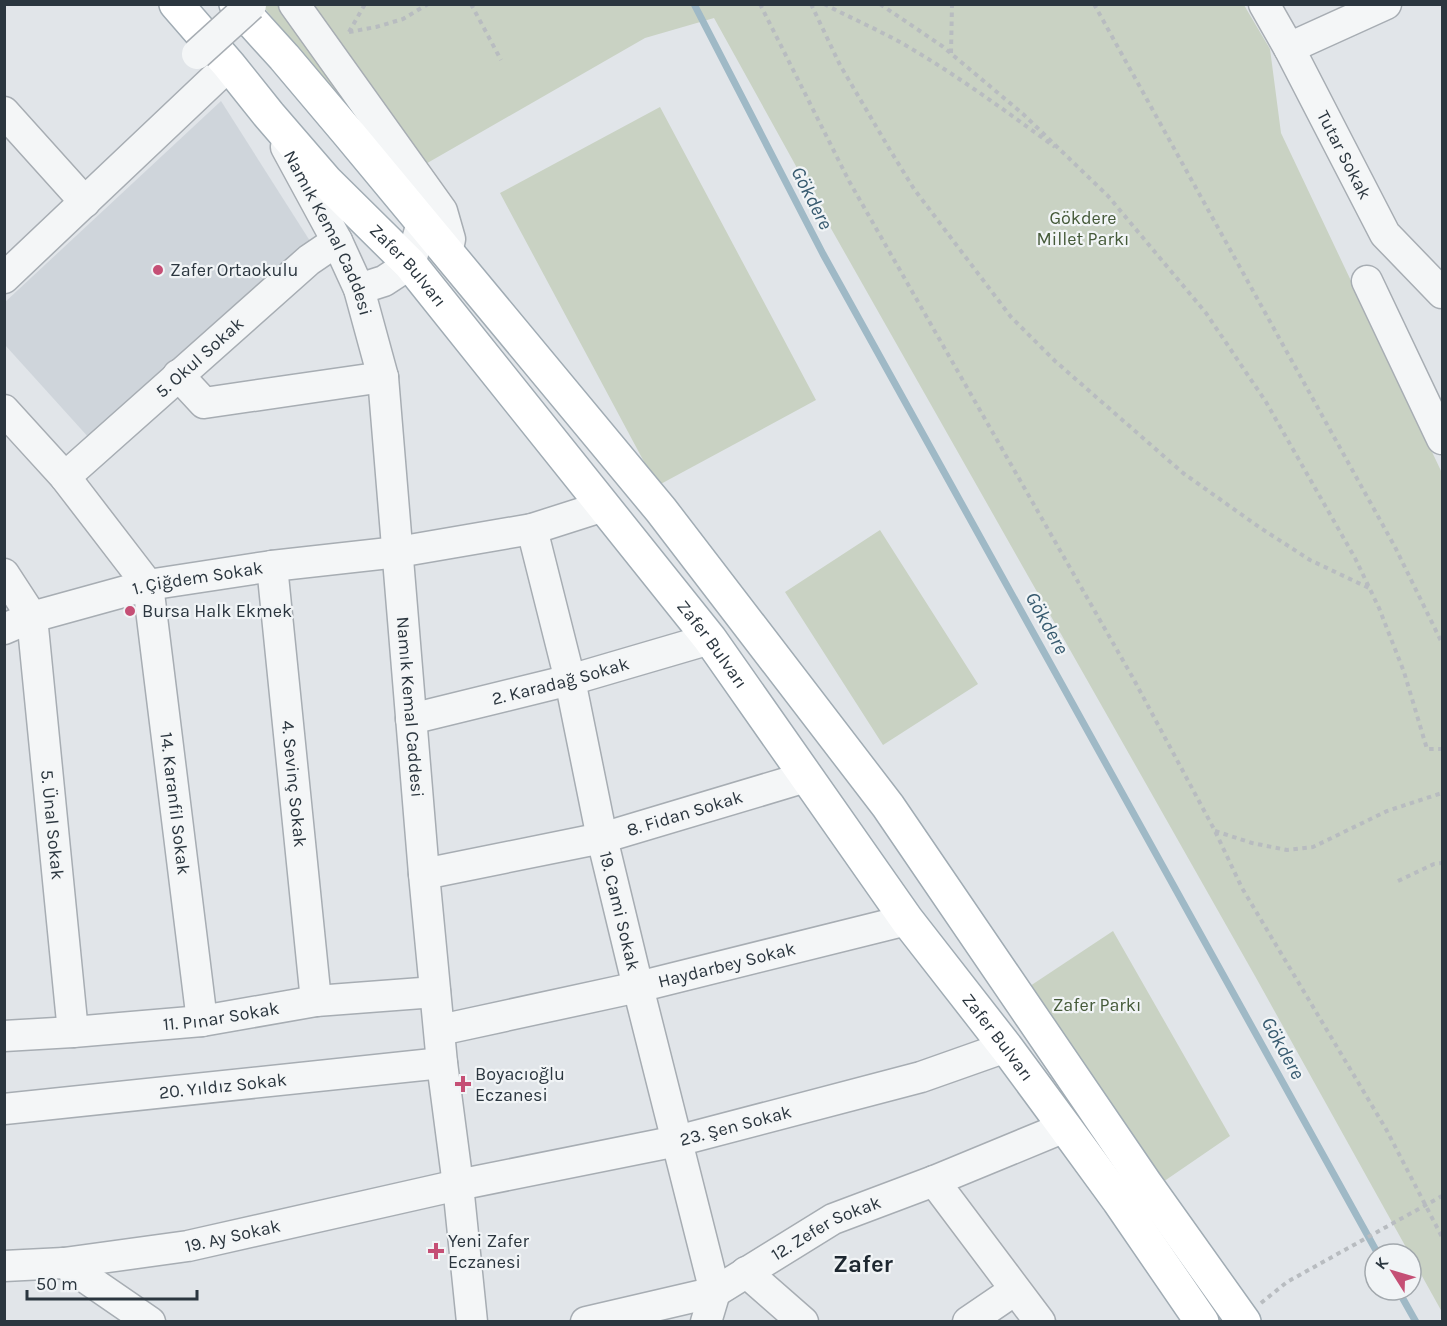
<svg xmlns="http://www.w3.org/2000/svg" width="1447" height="1326" font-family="Karla,sans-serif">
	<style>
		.built { fill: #cfd5db }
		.green { fill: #c9d2c3 }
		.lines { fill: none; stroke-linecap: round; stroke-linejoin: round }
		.stream { stroke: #9fb9c6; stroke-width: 7 }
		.minor-casing { stroke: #a7adb3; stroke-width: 33 }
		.major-casing { stroke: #a1acb4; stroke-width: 36 }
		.path { stroke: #b8bcc0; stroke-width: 4; stroke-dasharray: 4.5 4.5; stroke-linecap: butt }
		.minor { stroke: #f4f6f7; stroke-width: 30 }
		.major { stroke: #fff; stroke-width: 33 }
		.minor-bridge-casing { stroke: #a7adb3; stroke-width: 33; stroke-linecap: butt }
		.minor-bridge { stroke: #f4f6f7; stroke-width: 30 }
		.poi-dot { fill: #c54f75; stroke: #f1f4f6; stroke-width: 2 }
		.labels { text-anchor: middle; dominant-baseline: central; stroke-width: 4.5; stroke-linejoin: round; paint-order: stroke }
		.street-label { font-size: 18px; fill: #2b363f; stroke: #f1f4f6 }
		.park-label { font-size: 18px; fill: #455a39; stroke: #f1f4f6 }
		.poi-label { font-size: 18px; fill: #2b363f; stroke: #f1f4f6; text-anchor: start }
		.water-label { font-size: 20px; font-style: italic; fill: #385b70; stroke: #f1f4f6 }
		.district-label { font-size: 24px; font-weight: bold; fill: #1d2730; stroke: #f1f4f6 }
	</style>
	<rect width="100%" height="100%" fill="#e1e5e9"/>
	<!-- built -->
	<path class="built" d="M221,101L310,241L90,439L5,345L4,303Z"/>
	<!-- green -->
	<path class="green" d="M262,5H1244L1270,49L1281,133L1442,473V1312L1255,976L812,195L714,18L645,38L403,177Z
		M660,107L816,400L657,486L500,193Z
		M880,530L978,684L883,745L785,592Z
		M1113,931L1230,1136L1160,1184L1024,990Z"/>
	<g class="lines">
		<!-- stream -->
		<path class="stream" d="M694,4L823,254L1378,1254
			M1398,1290L1416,1322"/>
		<!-- minor casing -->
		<g class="minor-casing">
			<g id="minor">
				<path d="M294,4L442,211L450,239L447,253"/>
				<path id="s1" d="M1264,4L1289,48L1385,234L1442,293"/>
				<path d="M1289,48L1386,4"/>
				<path d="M4,112L85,202"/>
				<path id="s2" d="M286,147L337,241L359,289L383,377L424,874L442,1063L458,1185L472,1322"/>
				<path d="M4,278L229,65"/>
				<path d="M1367,281L1442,439"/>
				<path d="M359,289L384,281L410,264L422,223"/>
				<path d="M178,375L204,403L383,377"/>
				<path id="s3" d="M4,410L65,477L148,585L202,1021"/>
				<path id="s4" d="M65,477L309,260L337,241"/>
				<path id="s5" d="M532,529L570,680L602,838L638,987L715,1292L706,1322"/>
				<path id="s6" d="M272,566L316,1001"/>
				<path id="s7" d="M4,574L32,617L73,1032"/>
				<path id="s8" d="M4,629L32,617L148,585L272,566L398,552L532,529L604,506"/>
				<path id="s9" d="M411,719L570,680L710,639"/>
				<path id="s10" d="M424,874L602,838L806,777"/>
				<path id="s11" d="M440,1030L638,987L907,920"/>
				<path id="s12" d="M4,1036L73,1032L202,1021L316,1001L435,992"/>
				<path id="s13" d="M4,1109L442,1063"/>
				<path d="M934,1181L1040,1322"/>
				<path d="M64,1263L150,1322"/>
				<path id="s14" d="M4,1266L64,1263L188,1246L458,1185L677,1141L921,1077L1006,1047"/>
				<path d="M746,1272L803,1322"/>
				<path id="s15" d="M586,1322L715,1292L833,1219L934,1181L1065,1127"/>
				<path d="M968,1322L1015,1290"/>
			</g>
		</g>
		<!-- major casing -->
		<g class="major-casing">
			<g id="major">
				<path id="s16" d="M176,4L229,65L269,115L326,181L410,264L710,639L907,920L1006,1047L1065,1127L1119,1201L1202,1322"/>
				<path d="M236,4L284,57L349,134L661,510L888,806L1145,1183L1244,1322"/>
			</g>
		</g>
		<!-- path -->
		<path class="path" d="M471,4L501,60
			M760,4L849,181L1133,678L1215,831L1242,888L1386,1129L1442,1237
			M811,4L840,65L890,150L914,189L1011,317L1055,361L1183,473L1259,527L1310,560L1369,588
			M824,4C849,17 874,28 898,41C953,72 1004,110 1055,147
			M880,4L942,46L1023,114L1108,196L1206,313L1266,402L1355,558L1379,608L1404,672L1427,749H1442
			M1094,4L1395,547L1442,643
			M349,32L376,27L403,19L428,4
			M349,32L365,4
			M951,53L952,4
			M1215,831L1252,843L1287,850L1313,847L1387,811L1442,793
			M1398,881L1434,864L1442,863
			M1261,1303L1287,1282L1442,1196"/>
		<!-- minor -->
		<use href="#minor" class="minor"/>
		<!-- major -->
		<use href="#major" class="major"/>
		<!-- minor-bridge casing -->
		<g class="minor-bridge-casing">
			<path id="minor-bridge" d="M197,54L251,5"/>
		</g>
		<!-- minor-bridge -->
		<use href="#minor-bridge" class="minor-bridge"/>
	</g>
	<!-- markers -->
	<g class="poi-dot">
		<circle cx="158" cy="270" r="6"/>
		<circle cx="130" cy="611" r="6"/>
		<path d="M460 1075h6v6h6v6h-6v6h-6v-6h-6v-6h6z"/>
		<path d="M433 1242h6v6h6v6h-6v6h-6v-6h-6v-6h6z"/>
	</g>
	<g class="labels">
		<!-- street labels -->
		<g class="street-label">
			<text stroke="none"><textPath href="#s1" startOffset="171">Tutar Sokak</textPath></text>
			<text stroke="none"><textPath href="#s2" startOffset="96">Namık Kemal Caddesi</textPath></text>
			<text stroke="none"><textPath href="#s16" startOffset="350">Zafer Bulvarı</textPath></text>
			<text stroke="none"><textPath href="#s4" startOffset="180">5. Okul Sokak</textPath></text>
			<text stroke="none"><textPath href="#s8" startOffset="201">1. Çiğdem Sokak</textPath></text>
			<text stroke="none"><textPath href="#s16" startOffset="836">Zafer Bulvarı</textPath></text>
			<text stroke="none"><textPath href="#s9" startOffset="154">2. Karadağ Sokak</textPath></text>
			<text stroke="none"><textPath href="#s2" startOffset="582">Namık Kemal Caddesi</textPath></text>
			<text stroke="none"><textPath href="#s6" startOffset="219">4. Sevinç Sokak</textPath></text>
			<text stroke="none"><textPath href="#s3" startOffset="447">14. Karanfil Sokak</textPath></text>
			<text stroke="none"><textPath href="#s10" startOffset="268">8. Fidan Sokak</textPath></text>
			<text stroke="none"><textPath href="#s7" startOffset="260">5. Ünal Sokak</textPath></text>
			<text stroke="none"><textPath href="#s5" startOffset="392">19. Cami Sokak</textPath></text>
			<text stroke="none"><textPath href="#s11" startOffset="294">Haydarbey Sokak</textPath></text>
			<text stroke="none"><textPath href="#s12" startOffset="218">11. Pınar Sokak</textPath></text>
			<text stroke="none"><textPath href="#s16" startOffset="1322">Zafer Bulvarı</textPath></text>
			<text stroke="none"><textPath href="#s13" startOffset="220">20. Yıldız Sokak</textPath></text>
			<text stroke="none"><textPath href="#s14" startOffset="746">23. Şen Sokak</textPath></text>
			<text stroke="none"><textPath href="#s15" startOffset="261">12. Zefer Sokak</textPath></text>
			<text stroke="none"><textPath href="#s14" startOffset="231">19. Ay Sokak</textPath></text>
		</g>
		<!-- park labels -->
		<g class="park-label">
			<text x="1083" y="218">Gökdere<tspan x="1083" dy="21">Millet Parkı</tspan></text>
			<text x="1097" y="1005">Zafer Parkı</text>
		</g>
		<!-- poi labels -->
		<g class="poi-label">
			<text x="170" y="270">Zafer Ortaokulu</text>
			<text x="142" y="611">Bursa Halk Ekmek</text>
			<text x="475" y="1074">Boyacıoğlu<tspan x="475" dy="21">Eczanesi</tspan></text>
			<text x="448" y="1241">Yeni Zafer<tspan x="448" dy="21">Eczanesi</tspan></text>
		</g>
		<!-- water labels -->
		<g class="water-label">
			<text transform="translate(812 198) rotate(63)">Gökdere</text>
			<text transform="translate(1047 623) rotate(61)">Gökdere</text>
			<text transform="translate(1283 1048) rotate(61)">Gökdere</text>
		</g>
		<!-- district labels -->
		<g class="district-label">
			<text x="863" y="1264">Zafer</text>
		</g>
	</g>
	<!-- border -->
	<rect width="1447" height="1326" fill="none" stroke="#2b363f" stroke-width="12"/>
	<!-- north arrow -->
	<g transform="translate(1393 1272) rotate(307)"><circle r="28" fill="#f1f4f6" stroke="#a2a8ad" stroke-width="1.5"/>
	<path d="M0-4.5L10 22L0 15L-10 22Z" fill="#c54f75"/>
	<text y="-9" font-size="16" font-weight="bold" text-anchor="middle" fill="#2b363f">K</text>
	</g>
	<!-- scale -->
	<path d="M27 1290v9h170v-9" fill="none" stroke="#2b363f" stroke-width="3"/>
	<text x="36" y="1290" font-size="18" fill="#2b363f" stroke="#f1f4f6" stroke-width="4.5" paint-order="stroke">50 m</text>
</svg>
